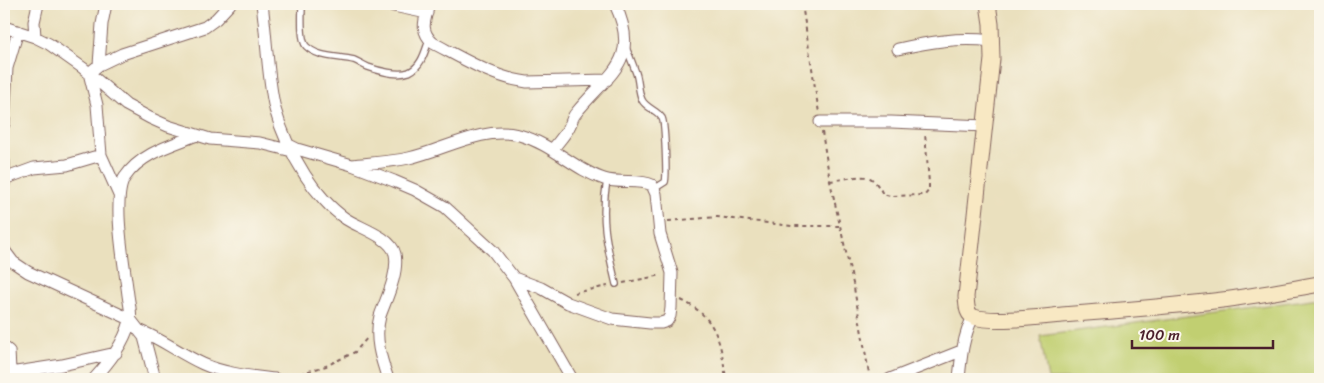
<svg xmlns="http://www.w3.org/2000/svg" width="1324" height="383" font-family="Sriracha,sans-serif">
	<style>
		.green { fill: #c1cf71; stroke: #86774e }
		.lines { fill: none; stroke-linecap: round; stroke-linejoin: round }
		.lane-casing { stroke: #82635e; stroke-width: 8 }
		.street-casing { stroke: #82635e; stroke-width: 13 }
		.secondary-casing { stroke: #82635e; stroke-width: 17 }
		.path { stroke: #82635e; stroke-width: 2; stroke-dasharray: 4 4; stroke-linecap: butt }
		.lane { stroke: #fff; stroke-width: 5.5 }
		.street { stroke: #fff; stroke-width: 11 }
		.secondary { stroke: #f8e8c3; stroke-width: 15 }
	</style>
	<rect width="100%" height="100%" fill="#fbf7ec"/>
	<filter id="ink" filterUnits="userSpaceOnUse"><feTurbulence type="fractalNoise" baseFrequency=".02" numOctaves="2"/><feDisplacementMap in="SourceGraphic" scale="10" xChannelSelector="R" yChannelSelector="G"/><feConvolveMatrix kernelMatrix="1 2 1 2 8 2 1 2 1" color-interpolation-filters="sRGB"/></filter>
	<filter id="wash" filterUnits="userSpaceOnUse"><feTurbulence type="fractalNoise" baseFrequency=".0096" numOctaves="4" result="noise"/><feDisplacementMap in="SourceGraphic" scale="20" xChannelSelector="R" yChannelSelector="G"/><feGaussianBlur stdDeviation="1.12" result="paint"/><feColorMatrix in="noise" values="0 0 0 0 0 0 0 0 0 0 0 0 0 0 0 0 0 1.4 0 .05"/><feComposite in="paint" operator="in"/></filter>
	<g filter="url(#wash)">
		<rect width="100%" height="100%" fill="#eae0be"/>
		<!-- green -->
		<path class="green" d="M1320,298V379H1048L1040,336Z"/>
	</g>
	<g filter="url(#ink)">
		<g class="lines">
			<!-- lane casing -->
			<g class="lane-casing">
				<path id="lane" d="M302,4C302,13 300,39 306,46C318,58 338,56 354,60C359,62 363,65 368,67C379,71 398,76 409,72C422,66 425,51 429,40
					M626,48C630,56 633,65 636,73C639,82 638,91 642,100C646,108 657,110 662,118C665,122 667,178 665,182L654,189
					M607,180C600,219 607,246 616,284"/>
			</g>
			<!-- street casing -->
			<g class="street-casing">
				<path id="street" d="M262,4C267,39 267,75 275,109C281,131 293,156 305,175C315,191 331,209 346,219C360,228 391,237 395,254C399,273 386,299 380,316C374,338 381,359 388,379
					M384,4L427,13
					M429,4C425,20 419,30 433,43C462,58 494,78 527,82L607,80
					M4,27L35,37L49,44L83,68L126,105L150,118L168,126L210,139L260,143L292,151
					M35,37L34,22L38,4
					M898,49C929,42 959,37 991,41
					M99,65L102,24L106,4
					M820,122H891L985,126
					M4,124L7,68L18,31
					M289,145L297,149L352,165L394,181L415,190L445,207L493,251L514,278L572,379
					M553,149C558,142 565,135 569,127C572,122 572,117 576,113C608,73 642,62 615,4
					M4,162V184
					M352,165C370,163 390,162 409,158C445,150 481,126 519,135C553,144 573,169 604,179C619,184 640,179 652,185L656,194L660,234L672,273L671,308L670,316L667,321L661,323H650L612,319L568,303L541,288L514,278
					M4,179L34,168L67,165L101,155
					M119,195L101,155L97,105L89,73L99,65L122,54L205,27L216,19L230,4
					M4,250L13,262L28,272L130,319L144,337L155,379
					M141,331C163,340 181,354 203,364C225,374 251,376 275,379
					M4,347L9,351L10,370L9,379
					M10,373L62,365L116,353
					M94,379C109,362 124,344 130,321C132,314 129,303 128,295C125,269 111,197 125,177C141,153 172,145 197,135
					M890,379L961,351
					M959,379C961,357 963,337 973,317"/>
			</g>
			<!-- secondary casing -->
			<g class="secondary-casing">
				<path id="secondary" d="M988,4L991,24L992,59L966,297C967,305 966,314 974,317C993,323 1041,317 1062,315C1113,311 1164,307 1214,301C1250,297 1285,290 1320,284"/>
			</g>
			<!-- path -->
			<path class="path" d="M802,4L819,113
				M822,132L830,181L854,288L870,379
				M830,181C841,180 861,174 870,178C876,181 880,189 883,194L890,196L925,195L929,190V183L925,133
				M668,221L717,217L792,226H839
				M623,283L662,275
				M574,293L608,286
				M681,300C717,317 721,343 726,379
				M285,378L326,366L355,352L368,337"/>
			<!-- lane -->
			<use href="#lane" class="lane"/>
			<!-- street -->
			<use href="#street" class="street"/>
			<!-- secondary -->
			<use href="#secondary" class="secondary"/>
		</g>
	</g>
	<!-- margin -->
	<rect width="1324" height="383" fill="none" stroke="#fbf7ec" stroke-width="20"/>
	<!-- scale -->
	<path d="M1132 340v8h141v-8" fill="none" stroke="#4a1f2b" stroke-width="2.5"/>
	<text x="1139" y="340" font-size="15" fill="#4a1f2b" stroke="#fbf7ec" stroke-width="4" paint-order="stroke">100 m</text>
</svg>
